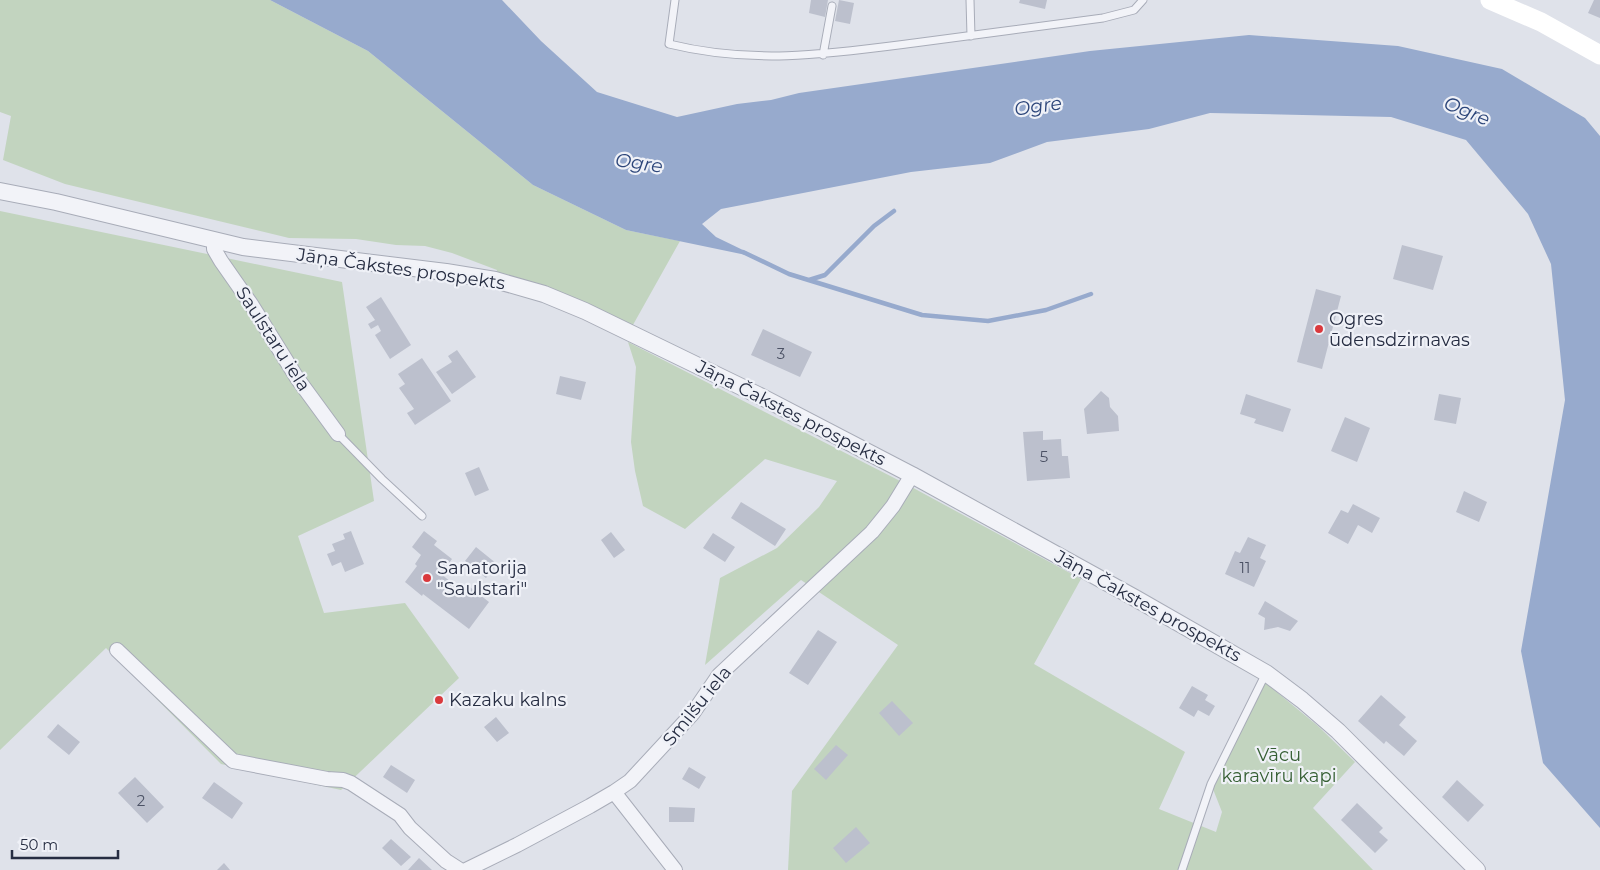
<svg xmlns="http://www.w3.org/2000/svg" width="1600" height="870" font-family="Montserrat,sans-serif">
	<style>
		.green { fill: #c2d4bf }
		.water { fill: #97aacd }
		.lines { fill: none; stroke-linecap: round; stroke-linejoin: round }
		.stream { stroke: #97aacd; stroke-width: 4.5 }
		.building { fill: #bcc0cd }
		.service-casing { stroke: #a8acb8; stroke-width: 9 }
		.minor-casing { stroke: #a8acb8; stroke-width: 16 }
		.tertiary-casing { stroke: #a8acb8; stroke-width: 18 }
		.service { stroke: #f2f3f8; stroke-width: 7 }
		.minor { stroke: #f2f3f8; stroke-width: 14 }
		.tertiary { stroke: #f2f3f8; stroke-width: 16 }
		.secondary { stroke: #fff; stroke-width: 19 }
		.poi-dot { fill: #da393d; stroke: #eff1f7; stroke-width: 2 }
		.labels { text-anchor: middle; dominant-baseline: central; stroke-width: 4.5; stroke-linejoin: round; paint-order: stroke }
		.number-label { font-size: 15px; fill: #4c5265 }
		.street-label { font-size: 18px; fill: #262d42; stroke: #eff1f7 }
		.poi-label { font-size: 18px; fill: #262d42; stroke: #eff1f7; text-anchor: start }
		.park-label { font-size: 18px; fill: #355f33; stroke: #eff1f7 }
		.water-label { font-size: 19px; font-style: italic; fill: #2d467a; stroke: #eff1f7 }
	</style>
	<rect width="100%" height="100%" fill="#dfe2ea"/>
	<!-- green -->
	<path class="green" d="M0,0H270L368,51L533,185L626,230L680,241L629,332L495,280L497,270L452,253L425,246L396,245L356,239L289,238L65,184L3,160L11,116L0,112Z
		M0,211L342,282L374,501L298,536L324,613L405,603L459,678L341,790L221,764L106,648L0,750Z
		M628,342L906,484L1081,579L1034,664L1185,752L1159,809L1216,832L1222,812L1211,784L1262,680L1318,726L1355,762L1313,808L1373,870H788L792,791L898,645L801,580L705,665L720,578L777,548L819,507L837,481L765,459L685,529L643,506L635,471L631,442L636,367Z"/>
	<!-- water -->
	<path class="water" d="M270,0H502L541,41L597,92L677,117L737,104L771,100L799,93L1090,51L1249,35L1398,46L1502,69L1585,118L1600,136V828L1543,763L1521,651L1565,400L1551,264L1528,214L1466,140L1391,117L1210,113L1149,129L1047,142L990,163L911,172L721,209L702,224L716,237L747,252L746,255L626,230L533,185L368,51Z"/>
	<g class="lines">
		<!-- stream -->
		<path class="stream" d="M743,252L789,274L922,315L988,321L1046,310L1091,294
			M809,280L825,275L874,226L894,211"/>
	</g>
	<!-- building -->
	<path class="building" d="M811,0H828L825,17L809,13Z
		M839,0L854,3L850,24L835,21Z
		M1020,0H1047L1045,9L1019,3Z
		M1594,0H1600V18L1588,13Z
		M1402,245L1443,256L1433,290L1393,279Z
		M1316,289L1341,296L1322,369L1297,362Z
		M381,297L411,345L390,359L375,335L381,331L378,325L371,329L368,324L375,320L366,307Z
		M763,329L812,352L800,377L751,355Z
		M457,350L476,377L452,394L436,372L452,362L448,356Z
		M422,358L451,401L415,425L407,413L414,409L399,388L405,384L398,374Z
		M560,376L586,382L581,400L556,394Z
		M1101,391L1109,398L1110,407L1118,416L1119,431L1087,434L1084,409Z
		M1246,394L1291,409L1283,432L1254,423L1256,419L1240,414Z
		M1439,394L1461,398L1456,424L1434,420Z
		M1345,417L1370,428L1357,462L1331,451Z
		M1043,431V440L1061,439L1062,456H1068L1070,478L1027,481L1023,432Z
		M479,467L489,490L475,496L465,473Z
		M1464,491L1487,502L1479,522L1456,512Z
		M741,502L786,529L775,546L731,518Z
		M1353,504L1380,518L1372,533L1358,525L1348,544L1328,533L1341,510L1348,513Z
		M351,531L364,564L345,572L341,562L332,566L327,554L335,551L332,544L345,539L343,534Z
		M424,531L437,541L434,545L452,559L441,574L461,590L466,584L489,602L469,629L423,594L422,596L405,582L417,566L415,564L421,555L412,547Z
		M611,532L625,550L614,558L601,540Z
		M713,533L735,547L725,562L703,548Z
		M1248,537L1266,545L1260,558L1266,561L1254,587L1225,574L1235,551L1240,553Z
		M476,547L497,564L486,578L465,561Z
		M1265,601L1298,621L1290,631L1278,627L1264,630L1265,618L1258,614Z
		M818,630L837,642L808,685L789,673Z
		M1192,686L1208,695L1205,700L1215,706L1209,716L1198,710L1194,717L1179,708Z
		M1381,695L1406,717L1399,725L1417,741L1404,756L1386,741L1384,744L1358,721Z
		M892,701L913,723L899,736L879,713Z
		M496,717L509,733L497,742L484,727Z
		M58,724L80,742L69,755L47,737Z
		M836,745L848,755L826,780L814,769Z
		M391,765L415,780L407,793L383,777Z
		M689,767L706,777L699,789L682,779Z
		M135,777L164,807L147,823L118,793Z
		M1457,780L1484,805L1468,822L1442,797Z
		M214,782L243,803L232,819L202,798Z
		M1357,803L1383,828L1379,832L1388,840L1375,853L1341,820Z
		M669,807L695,808L694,822H669Z
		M856,827L870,843L846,863L833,848Z
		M391,839L411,857L401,866L382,848Z
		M419,858L432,870H408Z
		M224,863L230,870H217Z"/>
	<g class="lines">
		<!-- service casing -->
		<g class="service-casing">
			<path id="service" d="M675,0L669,44C754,65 829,54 914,43C977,35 1040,26 1103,18L1134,10L1143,0
				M970,0L971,36
				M823,55L832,6
				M338,434L382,479L422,516
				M1182,870L1211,784L1266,673"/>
		</g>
		<!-- minor casing -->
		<g class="minor-casing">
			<path id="minor" d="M214,241V249L221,261L251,304L297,378L338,434
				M117,650L233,761L327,779L343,780L351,783L400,815L410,828L446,861L460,870
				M614,792L675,870
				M466,870L517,845L590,806L614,792L630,781L693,713L719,675L872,532L893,506L912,475"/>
		</g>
		<!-- tertiary casing -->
		<g class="tertiary-casing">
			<path id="tertiary" d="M0,191L56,202L243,247L446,272L495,280L544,294L585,311L758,395L912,475L1135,598L1266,673L1302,700L1338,731L1477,870"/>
		</g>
		<!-- service -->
		<use href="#service" class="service"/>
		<!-- minor -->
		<use href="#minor" class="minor"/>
		<!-- tertiary -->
		<use href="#tertiary" class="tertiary"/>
		<!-- secondary -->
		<path class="secondary" d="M1490,0L1541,22L1600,55"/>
	</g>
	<!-- markers -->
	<g class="poi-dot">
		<circle cx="1319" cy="329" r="5"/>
		<circle cx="427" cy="578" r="5"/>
		<circle cx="439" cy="700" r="5"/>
	</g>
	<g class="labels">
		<!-- number labels -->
		<g class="number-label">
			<text x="781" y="353">3</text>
			<text x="1044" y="456">5</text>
			<text x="1245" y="567">11</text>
			<text x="141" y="800">2</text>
		</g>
		<!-- street labels -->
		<g class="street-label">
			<text transform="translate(401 269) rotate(8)">Jāņa Čakstes prospekts</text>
			<text transform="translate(273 339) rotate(57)">Saulstaru iela</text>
			<text transform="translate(791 413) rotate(27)">Jāņa Čakstes prospekts</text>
			<text transform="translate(1148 606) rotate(29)">Jāņa Čakstes prospekts</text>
			<text transform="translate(697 706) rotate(-51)">Smilšu iela</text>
		</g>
		<!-- poi labels -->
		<g class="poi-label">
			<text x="1329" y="319">Ogres<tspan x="1329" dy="21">ūdensdzirnavas</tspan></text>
			<text x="437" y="568">Sanatorija<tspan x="437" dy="21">"Saulstari"</tspan></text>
			<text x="449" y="700">Kazaku kalns</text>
		</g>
		<!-- park labels -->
		<g class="park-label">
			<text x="1279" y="755">Vācu<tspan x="1279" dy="21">karavīru kapi</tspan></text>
		</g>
		<!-- water labels -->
		<g class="water-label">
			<text transform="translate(1038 106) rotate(-8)">Ogre</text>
			<text transform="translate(1467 111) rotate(22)">Ogre</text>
			<text transform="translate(639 163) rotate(8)">Ogre</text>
		</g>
	</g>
	<!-- scale -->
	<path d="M12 850v8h106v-8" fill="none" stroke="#262d42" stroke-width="2.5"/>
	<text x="20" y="850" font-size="15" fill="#262d42" stroke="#eff1f7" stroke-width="4" paint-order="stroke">50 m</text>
</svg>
